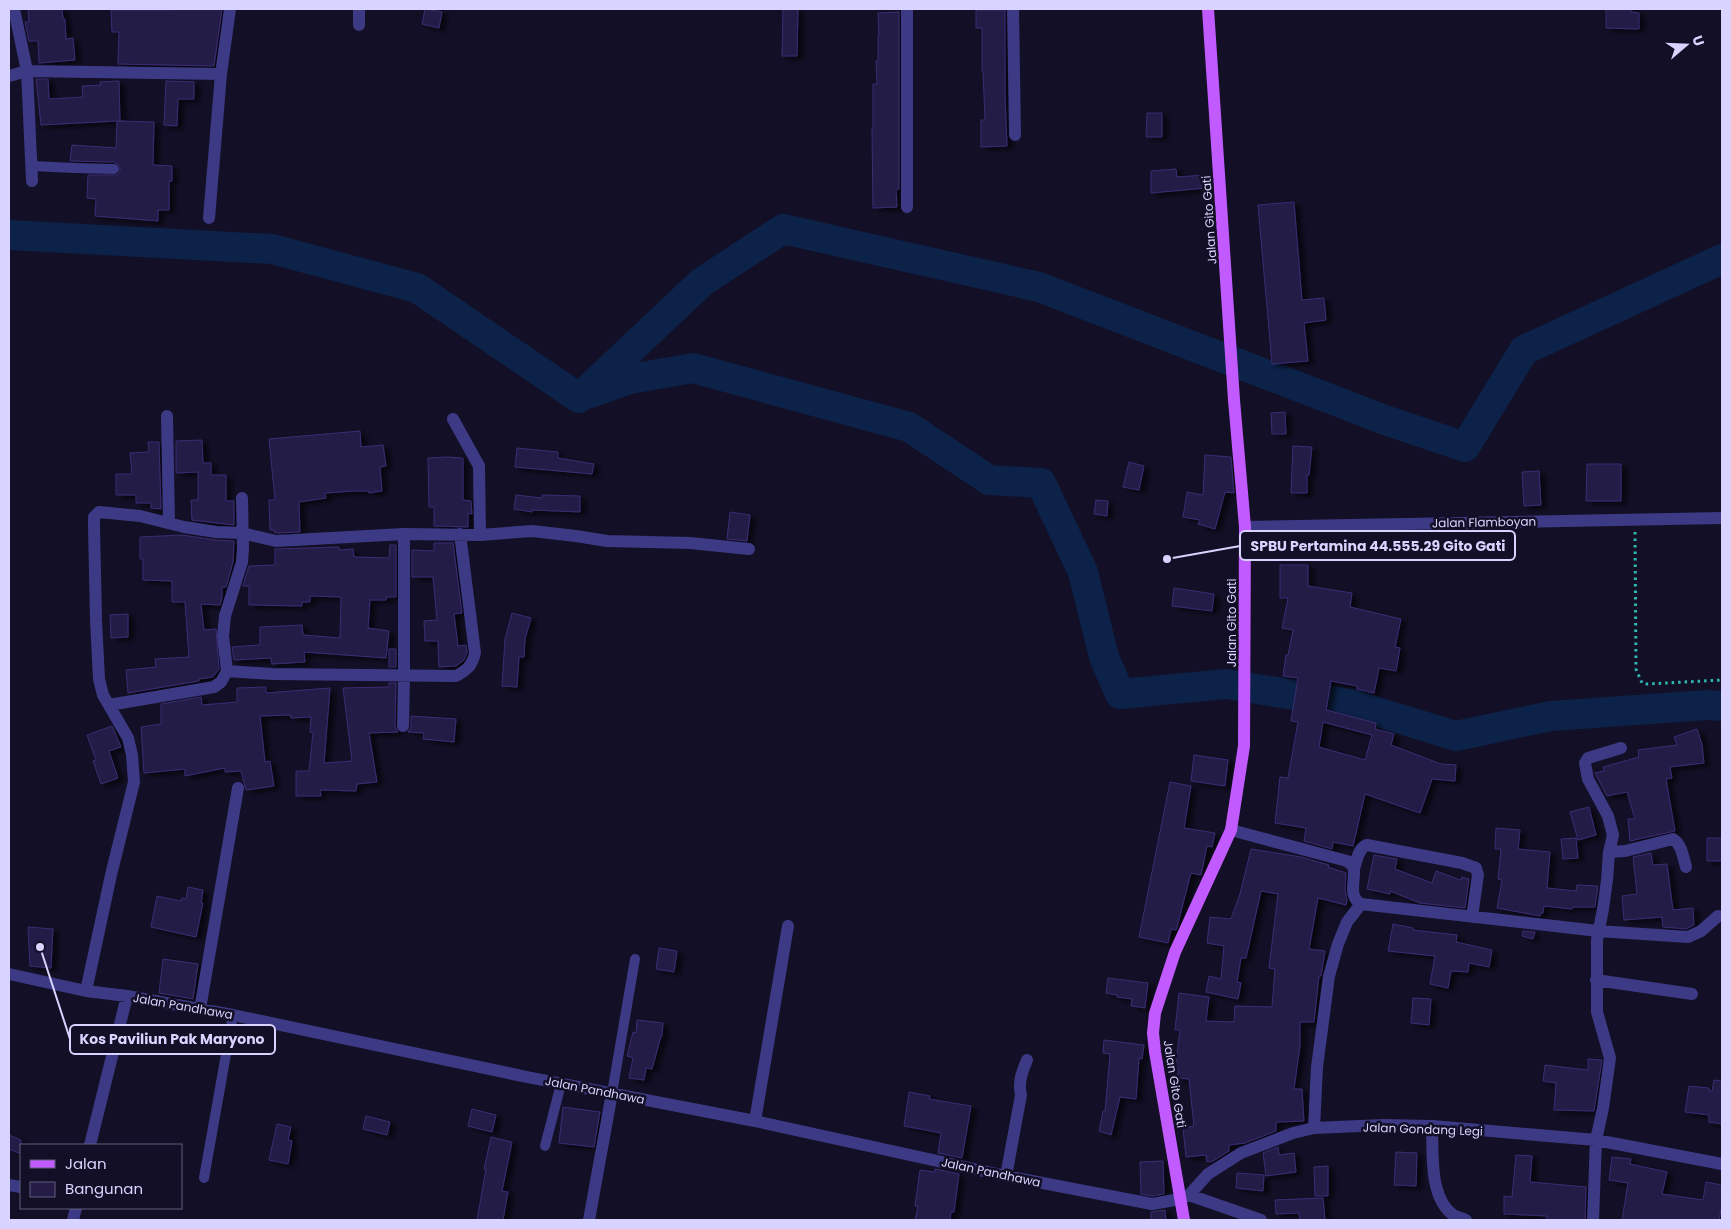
<svg xmlns="http://www.w3.org/2000/svg" width="1731" height="1229" font-family="Poppins,sans-serif">
	<style>
		.lines { fill: none; stroke-linecap: round; stroke-linejoin: round }
		.river { stroke: #0c2248; stroke-width: 30 }
		.building { fill: #241b47; stroke: #3b2d73; fill-rule: evenodd; filter: url(#shadow) }
		.path { stroke: #2fb8b0; stroke-width: 3; stroke-dasharray: 2.5 4; stroke-linecap: butt }
		.service { stroke: #3d3a85; stroke-width: 10 }
		.minor { stroke: #3d3a85; stroke-width: 12 }
		.primary { stroke: #c25bff; stroke-width: 12 }
		.labels { text-anchor: middle; dominant-baseline: central; stroke-width: 5; stroke-linejoin: round; paint-order: stroke }
		.street-label { font-size: 12px; fill: #d9d4ff; stroke: #130f26 }
		.leader { fill: none; stroke: #d9d4ff; stroke-width: 2 }
		.callout-dot { fill: #d9d4ff; stroke: #130f26; stroke-width: 2 }
		.callout { fill: #130f26; stroke: #d9d4ff; stroke-width: 2 }
		.callout-label { font-size: 14px; text-anchor: middle; font-weight: bold; fill: #d9d4ff }
	</style>
	<defs>
		<filter id="shadow"><feDropShadow dx="5.5" dy="3" stdDeviation="2.5" flood-color="#0009"/></filter>
	</defs>
	<rect width="100%" height="100%" fill="#130f26"/>
	<g class="lines">
		<!-- river -->
		<path class="river" d="M9,235L272,249L417,288L579,398L702,282L783,229L1039,287L1385,420L1465,447L1524,350L1722,259
			M591,393L630,379L693,368L909,427L989,480L1041,483L1083,572L1104,657L1120,694L1226,684L1351,704L1456,736L1551,716L1707,705L1722,706"/>
	</g>
	<!-- building -->
	<path class="building" d="M28,9H62L63,19H65L66,39L73,38L75,60L39,63L38,41H29L25,22H29Z
		M174,9H222L214,66L118,64L119,32H112L111,10H174Z
		M425,9L442,12L439,28L422,24Z
		M783,9H798L797,56H782Z
		M1606,9H1631V12L1639,13V29L1606,28Z
		M976,10H1005V95L1007,146L981,147V120H985L983,71H982V28H976Z
		M899,12V189L896,190L897,207L873,208L872,128H873V84H877L876,61H878V35H879L878,13Z
		M36,79H48L49,98L50,99L83,97L82,86L101,85L100,82L119,81L120,121H118L154,122L153,165L172,166V181H169V210H158V221L95,216L96,199L87,198L88,175H117L120,172V166L114,162L70,161L72,145L116,148L117,121L41,125Z
		M166,81L194,82V99H178L177,126L164,125Z
		M1147,113H1162V137H1146Z
		M1176,169L1177,177L1205,175L1206,188L1151,193V171Z
		M1294,202L1302,300L1324,298L1326,320L1304,323L1308,361L1272,364L1258,205Z
		M1285,412L1286,434H1272L1271,413Z
		M360,431L361,447L383,445L386,466L380,467L382,491L369,493V491H354L325,493L326,498L299,502L300,532L277,533L274,532V530H270L269,500H275L269,439Z
		M202,440L203,463H211V475H226V501H234V525L192,520L191,500H198V472L176,473V441Z
		M148,442H159L161,509L151,508V503H136V495H116V474H132L130,453L149,452Z
		M1293,446L1312,447L1309,475H1307V493H1291Z
		M517,448L558,452V458L594,464L592,474L515,467Z
		M1205,455L1231,457L1234,493L1225,492L1215,529L1198,524L1200,520L1183,517L1187,492L1203,495Z
		M447,457L463,458V500L471,501L472,514L468,513V527L434,526V507H429L428,458Z
		M1129,462L1144,466L1139,490L1123,487Z
		M1587,464H1621V501H1586Z
		M1539,471L1541,505L1524,506L1522,472Z
		M516,495L542,498V495L580,496V512L532,510V512L514,509Z
		M1096,500L1108,501L1107,516L1094,514Z
		M730,512L750,515L747,541L727,539Z
		M182,535L215,540L234,541L233,562L226,587H222V597L220,605L201,604L204,630L216,629L219,669L213,677L199,679V681L128,693L126,670L156,667L155,659L189,657L185,602H172V581L143,580V559H140V537Z
		M434,543H453L462,613L454,614L458,646L466,645L467,652L464,660L456,666L439,667L438,641H425L424,621L437,620L433,577H412V550L434,551Z
		M390,545H396V597H386V600H370L368,628L389,631L386,658L304,652L305,662L272,664L271,658L234,660L232,647L260,645V627L302,625L303,635L340,638L341,597L310,596V602H302V606L249,605V586H243L249,566L275,565V549L339,547V550L353,549L354,557L389,558Z
		M1280,565H1308V586L1352,593L1350,607L1401,619L1395,647L1400,648L1396,671L1379,668L1374,693L1357,689V686L1331,681L1326,710L1376,723L1375,729L1394,734L1391,745L1441,764L1456,765L1455,781L1432,779L1420,813L1365,794L1353,846L1333,842L1332,849L1304,841L1306,828L1275,823L1280,777L1288,778L1298,722L1291,721L1298,678L1283,676L1286,655H1288L1293,630L1282,628L1288,598H1280ZM1323,722L1372,735L1365,760L1319,747Z
		M1174,588L1214,594L1212,611L1172,606Z
		M512,613L531,618L525,639L524,657H519L517,687L502,686L505,639Z
		M128,614V637L111,638L110,615Z
		M389,649H396V667H389Z
		M389,683H396L395,726L398,732L369,733L377,782L357,784L356,791L320,790L321,796H296V771H309L313,733L310,732L311,717L291,718L290,715L260,716L265,762L270,761L274,786L246,790L241,771L225,772V768L185,776V769L144,773L141,727L161,724V704L201,697L202,705L237,702V688L266,687V693L330,688L324,763L352,761L343,688L389,687Z
		M411,716L456,719L454,742L423,739L424,733L408,732L411,727Z
		M112,726L121,747L109,751L118,778L101,784L93,761L96,760L87,735Z
		M1697,729L1702,744L1704,763L1670,767L1672,778L1666,779L1675,831L1630,841L1628,819H1635L1627,792L1607,796L1595,773L1604,771L1603,767L1639,757L1638,750L1677,745L1674,737Z
		M1194,755L1228,760L1225,786L1191,781Z
		M1170,782L1191,786L1184,828L1215,833L1212,847L1207,846L1201,875L1191,873L1177,927L1176,930L1171,929L1168,943L1139,937Z
		M1589,807L1596,835L1578,840L1570,812Z
		M1496,828L1520,830L1518,849L1550,852L1547,888L1576,891L1577,885L1598,886L1595,907H1573L1572,909L1544,906L1543,913H1541L1540,916L1497,908L1502,880L1498,879L1501,849H1495Z
		M1576,838L1578,858L1563,859L1561,839Z
		M1707,838H1722V861H1707Z
		M1251,849L1301,857L1329,865L1328,867L1346,873L1345,889L1347,901L1346,905L1318,898L1309,949L1325,951L1321,976H1319L1314,1022H1300V1046L1294,1089H1302L1304,1121L1277,1122L1276,1123V1131L1245,1143L1229,1145V1151L1213,1161L1207,1162L1206,1155L1186,1157L1183,1128L1194,1126L1189,1079L1178,1078V1069H1175L1180,1030H1175L1179,993L1209,997L1206,1021L1234,1022L1235,1006L1272,1007L1275,969L1269,968L1278,894L1261,891L1246,958H1241L1237,982L1241,983L1238,999L1206,992L1209,976L1221,979L1224,946L1207,943L1210,917L1231,919L1240,894Z
		M1651,853L1653,865L1667,864L1673,910L1693,908L1694,925L1686,929L1663,927L1662,917L1624,920L1622,896L1637,894L1633,857Z
		M1374,855L1397,859L1395,869L1432,883L1436,871L1461,880L1462,877L1469,879L1465,908L1420,903L1390,891V894L1367,889Z
		M188,887L203,890L201,903H203L196,937L151,927L157,896L181,901L182,898L186,899Z
		M1393,924L1413,928V930L1457,935L1456,942L1492,950L1489,967L1469,963L1468,972L1451,971L1448,988L1430,984L1435,956L1388,951Z
		M28,927L53,929L51,968L30,966Z
		M1523,931L1535,932L1533,939L1522,936Z
		M659,948L677,951L674,972L656,969Z
		M163,959L198,964L193,999L159,993Z
		M1108,978L1148,983L1145,1008L1131,1006L1132,999L1117,997V995L1106,993Z
		M1413,998L1431,999L1429,1025L1411,1023Z
		M637,1020L663,1023L662,1036H661L652,1069L646,1068L644,1080L629,1078L633,1058L627,1056L633,1032L636,1033Z
		M1104,1040L1144,1045L1142,1059L1139,1058L1136,1099L1120,1097L1111,1135L1099,1131L1103,1111L1105,1112L1110,1054L1103,1053Z
		M1588,1059L1602,1060L1594,1111L1554,1110L1556,1083L1543,1081L1545,1065L1588,1070Z
		M1714,1080L1722,1081V1124L1709,1122V1115L1685,1112L1689,1086L1709,1088V1091H1712Z
		M909,1092L930,1096L929,1099L971,1106L962,1158L938,1153L941,1133L904,1126Z
		M563,1107L600,1112L594,1147L559,1143Z
		M472,1109L496,1115L492,1132L468,1126Z
		M366,1116L390,1122L387,1135L363,1129Z
		M277,1124L291,1127L288,1140L292,1141L288,1164L269,1160Z
		M9,1135L21,1140V1154L9,1149Z
		M491,1137L512,1142L502,1191L508,1192L503,1220H477L486,1169H484Z
		M1278,1147L1279,1155L1294,1153L1296,1172L1266,1176L1263,1153Z
		M1396,1152L1417,1153L1416,1186L1394,1185Z
		M1516,1155L1532,1156L1530,1182L1586,1187L1585,1220H1546L1547,1216L1504,1214V1196L1512,1197Z
		M1612,1157L1631,1159L1630,1164L1667,1172L1662,1194L1703,1200L1706,1182L1722,1185V1205L1719,1220H1622L1628,1183L1609,1180Z
		M1163,1161L1164,1194L1152,1196L1141,1194L1140,1162Z
		M1328,1166V1196H1315L1314,1167Z
		M935,1169L959,1174L954,1212H951L950,1220H915L918,1207L915,1206L920,1170L935,1172Z
		M1237,1173L1264,1175L1263,1191L1236,1188Z
		M1323,1198L1325,1220H1300L1299,1213L1276,1214L1275,1200Z
		M1165,1210L1166,1220H1151V1212Z"/>
	<g class="lines">
		<!-- path -->
		<path class="path" d="M1635,532L1636,669L1642,683L1647,684L1722,680"/>
		<!-- service -->
		<path class="service" d="M31,166L75,168L114,169
			M612,1093L635,959
			M545,1146L561,1084
			M204,1178L233,1015"/>
		<!-- minor -->
		<path class="minor" d="M14,9L27,71L32,181
			M1013,9L1015,135
			M359,25V9
			M9,76L27,71L221,74L230,9
			M907,207V9
			M209,218L221,74
			M167,416L169,523
			M453,419L479,466L480,535
			M1245,527L1722,518
			M227,671L272,674L456,676C467,670 472,666 475,653L460,534
			M109,705L214,687L221,682L227,671L223,636L225,616L242,562L243,548L242,498
			M403,726L404,676V534
			M1231,830L1347,861L1352,865L1354,869C1355,881 1348,897 1361,904L1598,931L1688,937L1701,931L1718,916
			M1609,852L1625,851L1673,839C1682,845 1683,857 1686,867
			M1354,869C1357,860 1358,848 1367,845L1462,863L1476,868L1478,875L1472,917
			M9,974L86,991L127,996L233,1015L527,1077L755,1121L1006,1176L1152,1204L1180,1199L1189,1195L1208,1174L1241,1153L1293,1133L1314,1128L1383,1125L1432,1126L1596,1140L1722,1164
			M1596,980L1692,994
			M86,991L111,875L134,782L132,755L128,738L103,695L99,679L96,620L94,527V517L99,512L140,516L184,527L216,532L242,533L276,541L404,534L480,535L532,531L576,536L607,541L690,543L749,549
			M200,1009L238,788
			M755,1121L788,926
			M1432,1126C1433,1152 1429,1196 1452,1214C1455,1217 1462,1218 1466,1220
			M1314,1128L1317,1067L1329,976L1338,944L1347,922L1361,904
			M90,1145L127,996
			M1006,1176L1021,1095C1018,1082 1022,1072 1027,1060
			M9,1185L21,1187
			M1189,1195L1261,1220
			M73,1220L76,1208
			M589,1220L612,1093
			M1593,1220L1596,1140L1603,1108L1610,1058L1597,1012V940L1603,909L1607,880L1609,852L1613,835L1608,816L1588,779L1585,763L1588,758L1621,748"/>
		<!-- primary -->
		<path class="primary" d="M1184,1220L1155,1052L1153,1033L1155,1013L1175,952L1231,830L1244,746L1245,527L1234,400L1208,9"/>
	</g>
	<g class="labels">
		<!-- street labels -->
		<g class="street-label">
			<text transform="translate(1209 220) rotate(-94)">Jalan Gito Gati</text>
			<text transform="translate(1484 522) rotate(-1)">Jalan Flamboyan</text>
			<text transform="translate(1231 623) rotate(-90)">Jalan Gito Gati</text>
			<text transform="translate(183 1006) rotate(10)">Jalan Pandhawa</text>
			<text transform="translate(1175 1084) rotate(81)">Jalan Gito Gati</text>
			<text transform="translate(595 1090) rotate(11)">Jalan Pandhawa</text>
			<text transform="translate(1423 1129) rotate(2)">Jalan Gondang Legi</text>
			<text transform="translate(991 1172) rotate(12)">Jalan Pandhawa</text>
		</g>
	</g>
	<!-- callouts -->
	<path class="leader" d="M1167 559L1240 546M40 947L70 1039"/>
	<g class="callout-dot">
		<circle cx="1167" cy="559" r="5"/>
		<circle cx="40" cy="947" r="5"/>
	</g>
	<g class="callout">
		<rect x="1240" y="531" width="275" height="29" rx="5"/>
		<rect x="70" y="1025" width="205" height="29" rx="5"/>
	</g>
	<g class="callout-label">
		<text x="1378" y="551">SPBU Pertamina 44.555.29 Gito Gati</text>
		<text x="172" y="1044">Kos Paviliun Pak Maryono</text>
	</g>
	<!-- border -->
	<rect width="1731" height="1229" fill="none" stroke="#d9d4ff" stroke-width="20"/>
	<!-- legend -->
	<rect x="20" y="1144" width="162" height="65" fill="#130f26" stroke="#625e7d"/>
	<rect x="30" y="1160" width="25" height="8" fill="#c25bff" stroke="#625e7d"/>
	<text x="65" y="1169" font-size="15" fill="#d9d4ff">Jalan</text>
	<rect x="30" y="1182" width="25" height="15" fill="#241b47" stroke="#625e7d"/>
	<text x="65" y="1194" font-size="15" fill="#d9d4ff">Bangunan</text>
	<!-- north arrow -->
	<g transform="translate(1686 45) rotate(71)" stroke="#130f26" stroke-width="4" paint-order="stroke">
	<path d="M0-4L9 19L0 12L-9 19Z" fill="#d9d4ff"/>
	<text y="-8" font-size="14" font-weight="bold" text-anchor="middle" fill="#d9d4ff">U</text>
	</g>
</svg>
